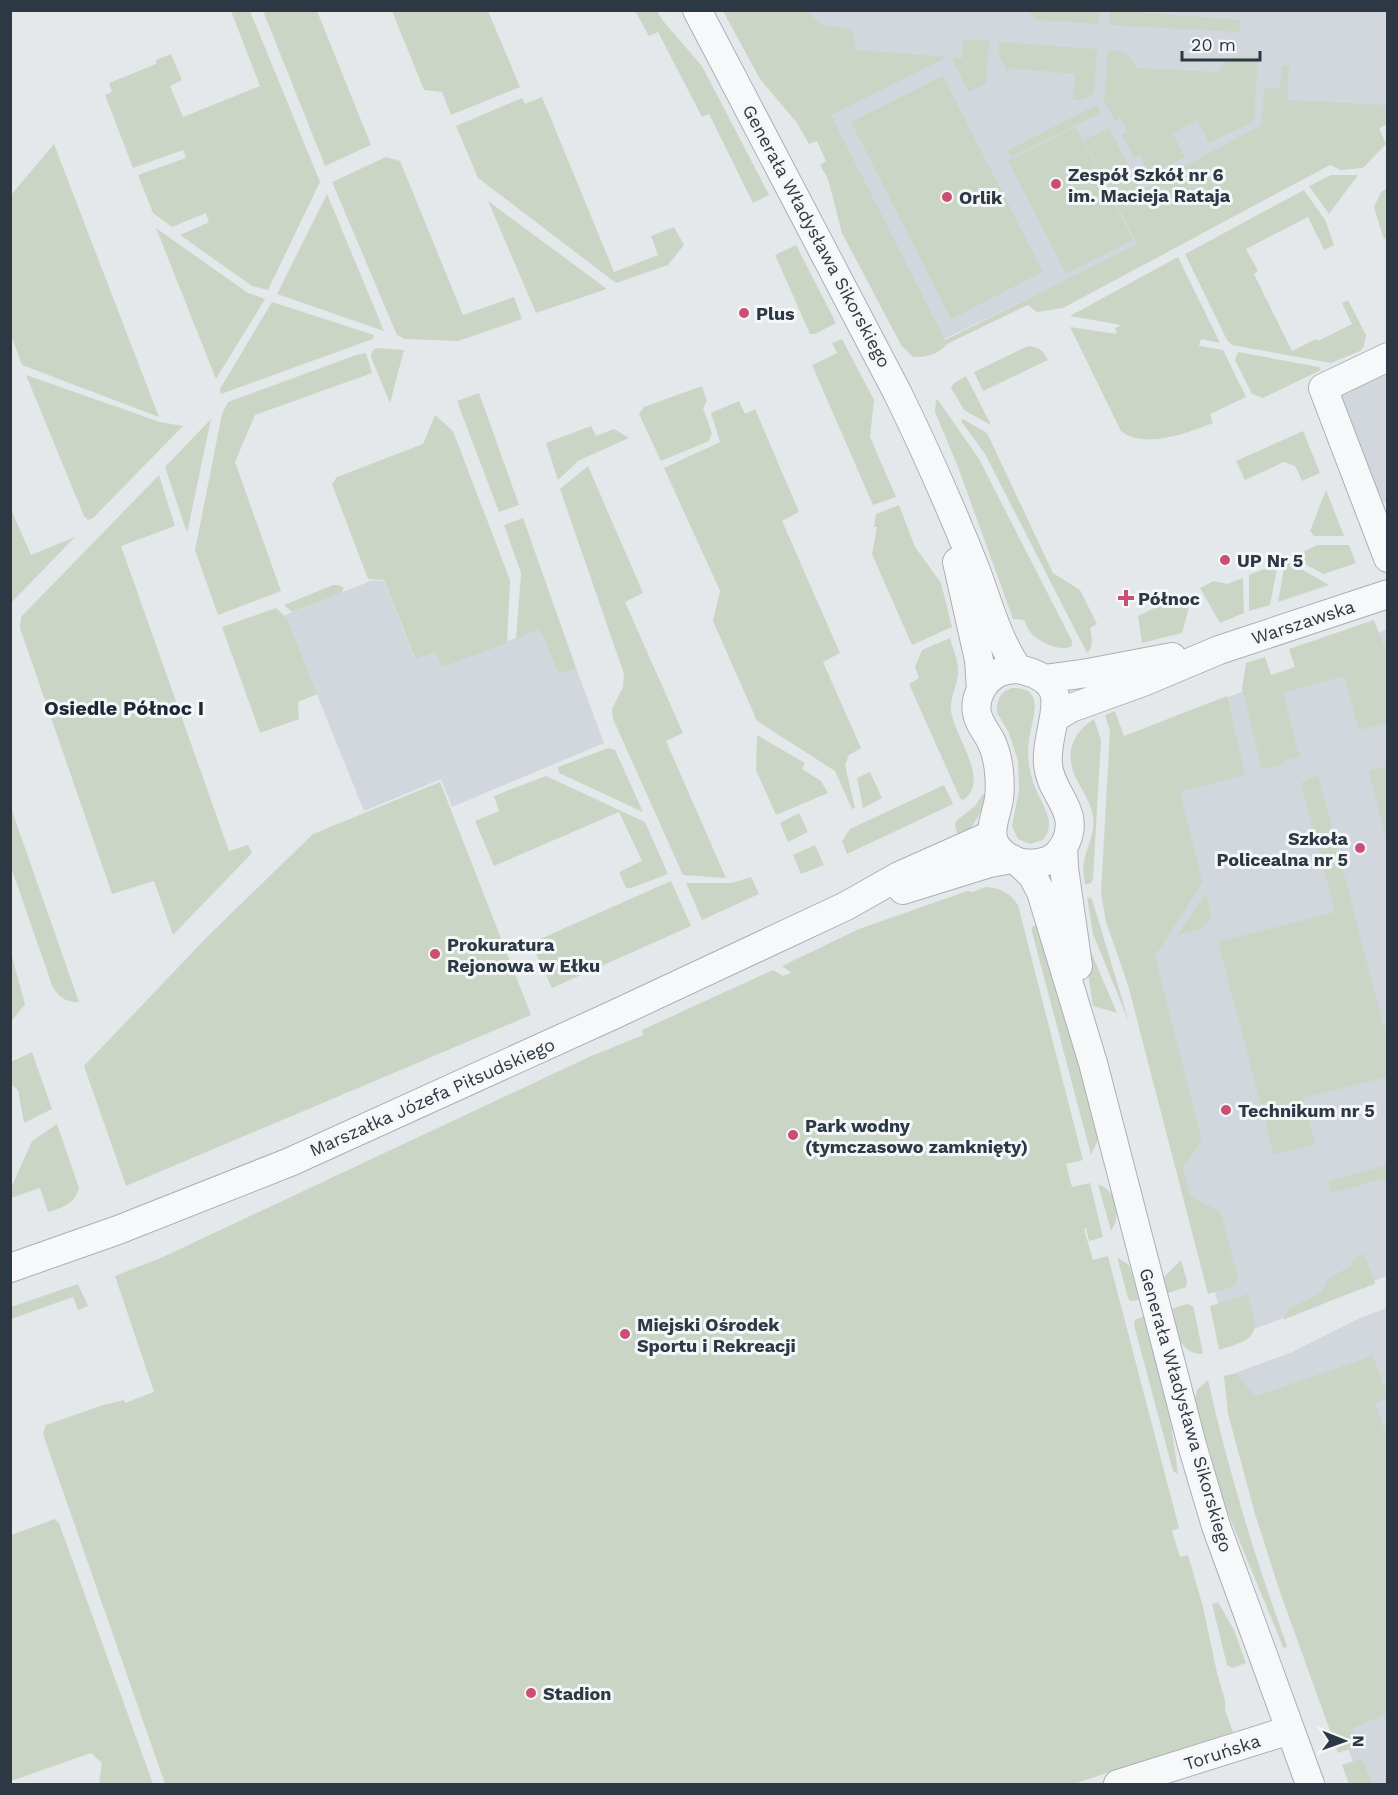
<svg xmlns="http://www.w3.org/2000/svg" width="1398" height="1795" font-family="'Work Sans',sans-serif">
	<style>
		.built { fill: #d2d7dd }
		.green { fill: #cbd5c5 }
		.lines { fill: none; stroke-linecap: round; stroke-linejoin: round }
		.minor-casing { stroke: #a9b0b5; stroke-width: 30 }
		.minor { stroke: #f7f8fa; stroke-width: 28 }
		.poi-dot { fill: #ca4f72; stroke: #f4f6f8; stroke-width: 2 }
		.labels { text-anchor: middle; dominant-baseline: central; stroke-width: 6; stroke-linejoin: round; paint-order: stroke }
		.poi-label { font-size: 18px; font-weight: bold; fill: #2c3843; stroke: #f4f6f8; text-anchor: start }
		.street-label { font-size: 18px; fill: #2c3843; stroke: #f4f6f8 }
		.neighbourhood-label { font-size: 20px; font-weight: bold; fill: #1e2834; stroke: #f4f6f8 }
	</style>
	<rect width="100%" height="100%" fill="#e4e8eb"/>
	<!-- built -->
	<path class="built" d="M760,11H1387V124L932,345Z
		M1387,368V501L1380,504L1337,392Z
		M373,580L384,581L414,658L437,649L443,665L559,622L604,743L452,807L441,779L364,811L285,615Z
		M1387,629V1276L1374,1281L1375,1284L1227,1339L1108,876L1116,741L1234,695Z
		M1387,1308V1784H1361L1299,1615L1235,1373L1290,1353L1360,1318Z"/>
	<!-- green -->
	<path class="green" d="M1110,10L1240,20V32L1109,25Z
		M231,11H250L320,182L268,290L252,286L180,235L209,222L206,213L172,227L153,213L138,175L186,158L183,150L133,168L105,95L112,92L109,83L156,64V60L171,54L182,80L170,86L183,117L260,86Z
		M263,11H317L371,145L325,166Z
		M392,11H488L520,87L451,115L442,92L424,90Z
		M635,11H657L663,21L702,66L769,195L753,203L709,114L702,117L658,32L649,36Z
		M723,11H809C820,34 840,21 854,33L856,50L947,57L831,115L945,340L1137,244L1084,140L1109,128L1141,190L1261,125L1264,87L1280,89L1281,66H1289L1287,100L1387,105V130L1385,125L1379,128L1386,144L1363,168L1341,170L1330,165L1063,308L1037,312L1028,305L947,344C940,354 925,358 913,357L901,345L842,233L828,179L820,165L826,161L817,141L809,144L797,123L760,79Z
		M1027,11H1100L1099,24L1038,20L1034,18Z
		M963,39L989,41L986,84L968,92L952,58H962Z
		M999,42L1097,49L1094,94L1081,100H1073L1075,74L1009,68L1008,73L998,54Z
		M1108,50C1122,51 1131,53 1136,68L1219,72C1224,54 1243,57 1258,57L1254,121L1209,143L1197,120L1173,134L1185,157L1145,178L1141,172L1146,168L1140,155L1134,158L1122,135L1127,132L1121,118L1115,121L1104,101Z
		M943,76L1043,272L951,319L851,122Z
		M542,97L614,272L658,255L651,236L674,227L684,245L668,265L616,283L478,178L456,126L522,98L525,104Z
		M1097,105L1101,113L1012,157L1008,150Z
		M1076,127L1133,240L1066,274L1008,161Z
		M54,144L159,417L22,365L11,335V195Z
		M386,157L400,161L463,315L514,297L522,319L458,341L405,339L397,335L332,182Z
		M1331,175H1358L1329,214L1309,186Z
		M1387,188L1388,241H1387L1383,237L1374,207L1381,192Z
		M1304,190L1325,220L1334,245L1324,250L1308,217L1246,249L1258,271L1254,274L1292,351L1316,339L1318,341L1352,324L1342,303L1348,300L1366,335L1364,346L1360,351L1331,363L1232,345L1227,340L1185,254Z
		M327,194L384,331L277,294Z
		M488,201L607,289L536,313Z
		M156,228L248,293L265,299L216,379Z
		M796,245L836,323L815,334H810L775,255Z
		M1178,257L1220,343L1201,339L1199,346L1223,350L1246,397L1210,414L1213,423C1190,432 1144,450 1121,431L1070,327L1117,334L1115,328L1121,325L1070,316Z
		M272,302L374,335L373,339L221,394L220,389Z
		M842,339L874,400L870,437L896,497L873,505L812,365L837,353L832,343Z
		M1028,346C1039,347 1043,350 1048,360L983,391L974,372Z
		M376,348L404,350L390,403L371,357L372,351Z
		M1238,352L1319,367L1321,370L1263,398L1252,394L1235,360Z
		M366,353L372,373L255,415L235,462L281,591L218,615L195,550L222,414L228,402L356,355Z
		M26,375L160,422L183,426L93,518L88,520L84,516Z
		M966,376L991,425L964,410L951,388L954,383Z
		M702,386L707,401L703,408L712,433L709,441L661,461L639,414L644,407Z
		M479,393L519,505L499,512L457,401Z
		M936,400H938L979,459L1072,641V646C1061,653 1039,642 1031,633C1028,630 1026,624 1024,620L1013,619L958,467L935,412Z
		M739,401L745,414L755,409L799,512L782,521L840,653L823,662L861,748L849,755L845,765L855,808L852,809L835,771L757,721L713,621L720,591L664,468L720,442L711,413Z
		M435,415L453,431L510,580L507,643L442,667L436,652L415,659L384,580L368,579L332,484L337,477L423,444Z
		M211,419L187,533L165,467Z
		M963,419L987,433L1053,573L1080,590L1097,624L1090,628C1092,635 1094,648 1087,653L985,454L961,421Z
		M591,426L596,436L614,429L629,438L578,461L558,480L546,443Z
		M1303,431L1320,473L1302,481L1295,466L1284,462L1245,480L1236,461Z
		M588,466L643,593L625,602L683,733L666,741L726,878L683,875L613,719L612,709L623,687L624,674L560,489Z
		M159,475L175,526L121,546L229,851L248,845L252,853L173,935L154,881L112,894L20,628L21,617Z
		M1326,490L1344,536H1314L1310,531Z
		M899,505L915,547L941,583L952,627L912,645L872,554L877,527H874L876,514Z
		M10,507L31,555L75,537L12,602L10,598Z
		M523,518L576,668L559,674L540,629L516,639L521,573L504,525Z
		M1317,545H1349L1356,563L1324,574L1296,560L1294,556Z
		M1287,561L1329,585L1278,602L1285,562Z
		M1278,563L1270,605L1249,611V575Z
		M1243,578L1244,613L1220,623L1200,588L1214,581L1227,584Z
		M333,585H339L344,588L341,593L292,612L284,605Z
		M1183,594H1190L1189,607L1182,633L1142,643L1138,616Z
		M276,608L287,618L317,694L298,702L299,719L260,733L222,627Z
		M1374,620L1384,646L1387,647V723L1359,730L1344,676L1283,693L1300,757L1287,760L1283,764L1262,770L1242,689L1246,663L1265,657L1271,675L1295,667L1289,649Z
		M950,638C953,649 959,662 958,674C957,686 950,697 951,710C953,735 992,781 963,800L960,798L909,684L919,678L915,667L922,650Z
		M1012,688C1048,687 1031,720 1029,741C1027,754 1029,769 1033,782C1039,802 1059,821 1043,840L1030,844L1018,839L1012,826L1019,790L1018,761L1008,731L997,713V705L1000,696L1005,691Z
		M1227,696L1245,775L1180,792L1203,882L1155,956L1202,1141L1183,1167L1191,1197L1220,1211L1239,1279L1232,1287L1208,1294L1128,985L1106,922L1101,893L1110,731L1105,715L1115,711L1124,736Z
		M1094,719L1101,740L1093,879L1091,883L1085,885C1084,875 1082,866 1085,857C1089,843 1095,831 1093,816C1091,804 1084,793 1078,782C1064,757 1070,734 1094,719Z
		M757,735L805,763L802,769L821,781L828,793L776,815L756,770Z
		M608,748L615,750L643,812L559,773L558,767Z
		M1387,766H1388L1387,842L1369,771Z
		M870,772L882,798L863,808L857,778Z
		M1318,775L1385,1031H1387V1077L1303,1098L1315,1144L1274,1155L1218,942L1335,912L1301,783Z
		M546,776L645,822L668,874L631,888H626L619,872L642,861L619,812L494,866L475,821L499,811L494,796Z
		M440,782L531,1015L126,1186L84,1066L208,936L313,834Z
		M944,785L953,804L847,854L842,841L850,829Z
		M983,794L986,795C981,812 975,828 959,838L955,826L956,821L975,806Z
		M10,808H11L79,1002C66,1003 57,996 52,985L11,867Z
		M799,813L808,832L788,842L780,823Z
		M815,845L824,865L801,874L793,855Z
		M751,877L759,894L702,920L686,883H732Z
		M671,881L691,926L552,988L531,943Z
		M986,887C1001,888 1010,893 1018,905L1083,1160L1066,1164L1072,1187L1090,1183L1103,1237L1089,1241L1086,1228L1084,1229L1093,1260L1108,1256L1179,1528L1172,1531L1180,1557L1188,1555L1203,1607L1217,1673L1225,1700V1710L1233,1732L1073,1784H165L43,1434L46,1425L103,1405L124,1400L125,1403L154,1392L115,1276L163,1257L589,1057L643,1035L642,1030L773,970L783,976L791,973L782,966L859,929L967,891L972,892Z
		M1206,893L1212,919L1202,928L1178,935Z
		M1087,897L1092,899L1129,1022L1093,934Z
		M1040,923L1097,1134V1142L1091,1155L1032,932V927Z
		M1082,933H1083L1117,1013L1093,1006Z
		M11,953L25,1004L11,1022H10Z
		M32,1052L52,1109L24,1123L18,1090L11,1084V1062Z
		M57,1124L79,1188C75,1204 62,1208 48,1212L40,1188L11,1198V1188L32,1141Z
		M1387,1165V1178L1331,1193L1328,1181Z
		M1098,1184C1117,1191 1122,1215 1111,1231Z
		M1364,1254L1375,1283L1283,1320L1288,1309L1321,1293L1328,1279L1352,1265L1353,1259Z
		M1117,1257L1129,1265L1140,1300L1130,1301L1128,1298Z
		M1181,1260L1187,1281L1186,1287L1168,1293L1163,1278Z
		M78,1284L88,1306L78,1310L73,1297L11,1319V1307Z
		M1248,1294C1259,1334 1260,1338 1219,1350L1210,1306Z
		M1187,1304L1193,1306L1194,1310L1203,1354C1177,1354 1177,1329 1171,1309Z
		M1144,1316L1170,1416L1178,1474L1173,1471L1134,1325L1135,1320Z
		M1373,1356L1388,1398L1375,1403L1385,1432H1388L1387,1699L1385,1715L1352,1728L1358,1746L1338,1753L1280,1592L1255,1514L1228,1414L1224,1376L1236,1373L1255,1396Z
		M1208,1380C1228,1470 1255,1558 1287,1646L1284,1649L1225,1506L1195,1400L1197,1390Z
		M55,1519L59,1523L153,1784H99L102,1763L91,1753L11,1781V1535Z
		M1218,1602L1234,1630L1246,1663L1232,1668L1227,1665L1212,1604Z
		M1362,1758L1372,1784H1349L1342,1765Z"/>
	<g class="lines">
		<!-- minor casing -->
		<g class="minor-casing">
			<path id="minor" d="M697,10L897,392C925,449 951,508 975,568C988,602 997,639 1018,669
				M1388,357L1323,388L1388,558
				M957,562L979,660L981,690
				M1018,669C1082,682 1044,724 1048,765C1051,795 1080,810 1066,842C1062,850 1055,858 1047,861C1035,865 1022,865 1011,859C982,842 994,825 999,799C1000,790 1000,781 999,772C998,761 996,751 991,741C987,733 981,726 978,717C972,699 984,679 1000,672C1006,670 1013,669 1018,669Z
				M1044,679L1088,673L1172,657
				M1056,717L1071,708L1143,682L1219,650L1388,594
				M1063,847L1064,868L1078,966
				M1018,862L1032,875L1041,892L1093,1063L1192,1445L1216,1526L1310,1784
				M903,890L990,863L1012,859
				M10,1268L118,1230L290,1162L611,1016L846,906L899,876L991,835
				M1118,1784L1290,1730"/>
		</g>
		<!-- minor -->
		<use href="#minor" class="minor"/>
	</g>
	<!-- markers -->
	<g class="poi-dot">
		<circle cx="1056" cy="184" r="6"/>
		<circle cx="947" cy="197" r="6"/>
		<circle cx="744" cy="313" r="6"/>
		<circle cx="1225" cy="560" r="6"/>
		<path d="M1123 589h6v6h6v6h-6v6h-6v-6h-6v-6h6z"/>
		<circle cx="1360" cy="848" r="6"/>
		<circle cx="435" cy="954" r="6"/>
		<circle cx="1226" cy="1110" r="6"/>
		<circle cx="793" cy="1135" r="6"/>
		<circle cx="625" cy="1334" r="6"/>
		<circle cx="531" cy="1693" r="6"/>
	</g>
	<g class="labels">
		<!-- poi labels -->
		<g class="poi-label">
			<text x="1068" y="174">Zespół Szkół nr 6<tspan x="1068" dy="21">im. Macieja Rataja</tspan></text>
			<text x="959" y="197">Orlik</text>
			<text x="756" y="313">Plus</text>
			<text x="1237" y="560">UP Nr 5</text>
			<text x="1138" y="598">Północ</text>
			<text x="1348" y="838" text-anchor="end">Szkoła<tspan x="1348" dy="21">Policealna nr 5</tspan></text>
			<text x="447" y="944">Prokuratura<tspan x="447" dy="21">Rejonowa w Ełku</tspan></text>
			<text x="1238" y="1110">Technikum nr 5</text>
			<text x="805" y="1125">Park wodny<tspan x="805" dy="21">(tymczasowo zamknięty)</tspan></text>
			<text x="637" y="1324">Miejski Ośrodek<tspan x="637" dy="21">Sportu i Rekreacji</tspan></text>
			<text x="543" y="1693">Stadion</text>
		</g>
		<!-- street labels -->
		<g class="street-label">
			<text transform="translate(817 236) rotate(62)">Generała Władysława Sikorskiego</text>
			<text transform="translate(1303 622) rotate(-18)">Warszawska</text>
			<text transform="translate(432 1097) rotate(-24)">Marszałka Józefa Piłsudskiego</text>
			<text transform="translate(1186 1410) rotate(74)">Generała Władysława Sikorskiego</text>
			<text transform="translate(1222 1752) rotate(-18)">Toruńska</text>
		</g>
		<!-- neighbourhood labels -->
		<g class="neighbourhood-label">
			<text x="124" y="708">Osiedle Północ I</text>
		</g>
	</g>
	<!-- border -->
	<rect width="1398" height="1795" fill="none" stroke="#2c3843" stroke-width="24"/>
	<!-- north arrow -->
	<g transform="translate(1344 1741) rotate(91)" stroke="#f4f6f8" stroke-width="4.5" paint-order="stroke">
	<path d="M0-4.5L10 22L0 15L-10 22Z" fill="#2c3843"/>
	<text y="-9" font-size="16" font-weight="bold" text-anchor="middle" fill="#2c3843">N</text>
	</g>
	<!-- scale -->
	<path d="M1182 51v9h78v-9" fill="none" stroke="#2c3843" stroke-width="3"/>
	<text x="1191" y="51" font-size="18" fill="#2c3843" stroke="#f4f6f8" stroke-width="4.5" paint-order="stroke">20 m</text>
</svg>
